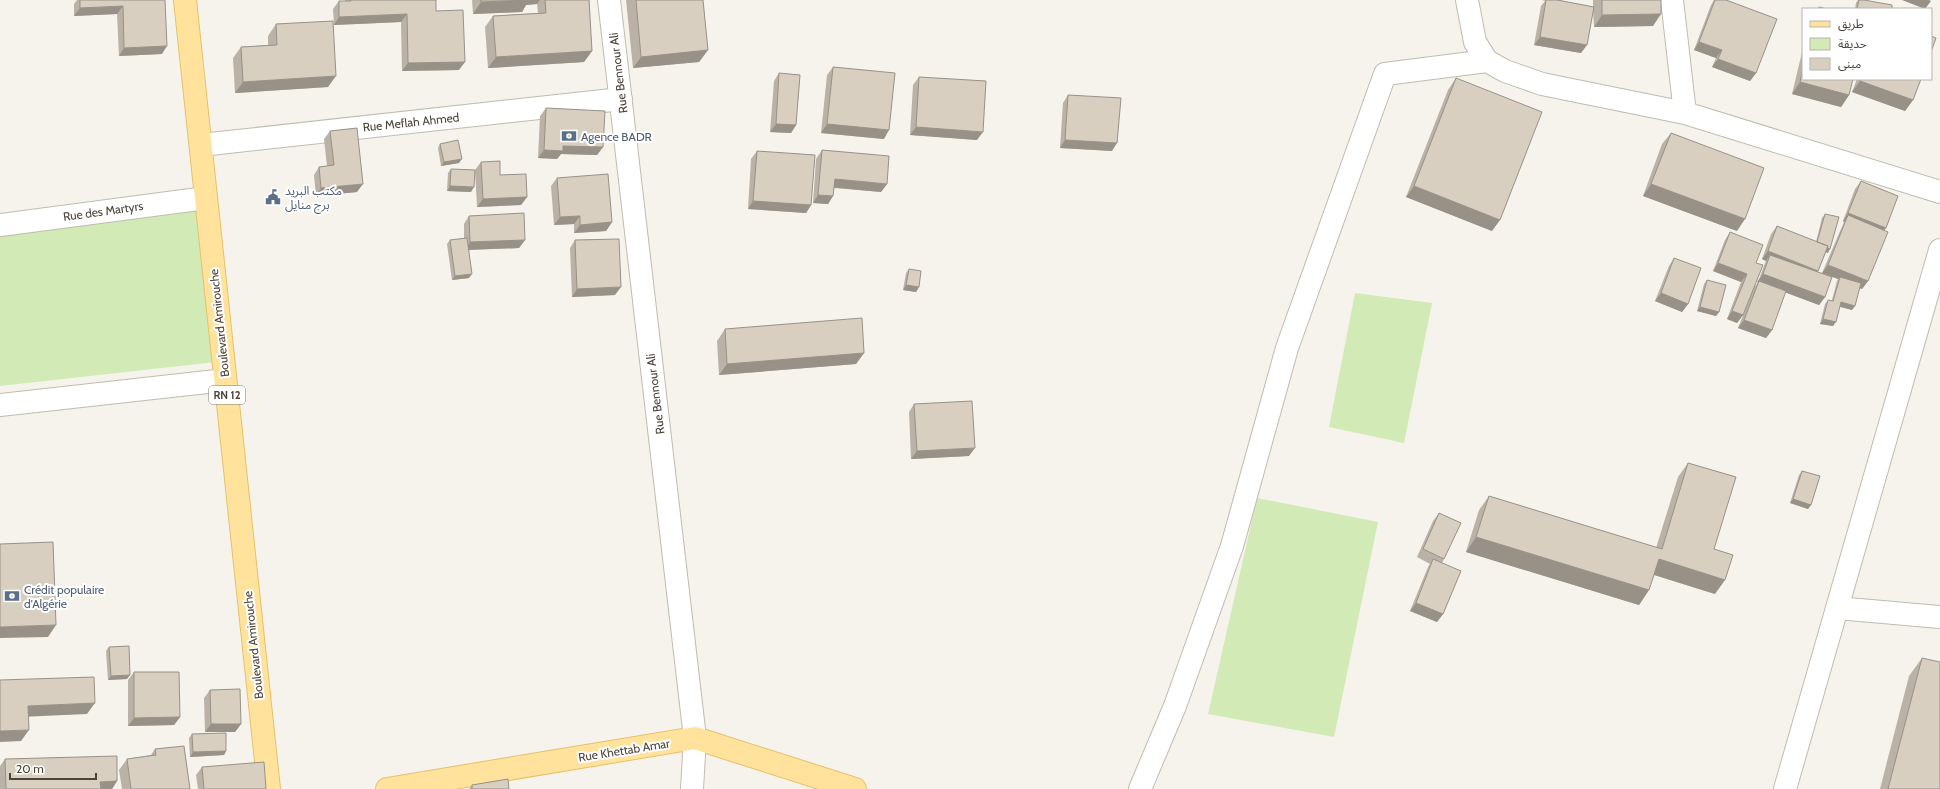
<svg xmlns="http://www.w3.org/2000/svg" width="1940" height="789" font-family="Cabin,'Noto Sans Arabic',sans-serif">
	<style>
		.green { fill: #d2eab5 }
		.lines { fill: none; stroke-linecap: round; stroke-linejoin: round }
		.minor-casing { stroke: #c2bbae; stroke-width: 24 }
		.major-casing { stroke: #e6c16a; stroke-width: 24 }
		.minor { stroke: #fff; stroke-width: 22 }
		.major { stroke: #ffe39c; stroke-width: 22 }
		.wall { fill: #bab2a6 }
		.shaded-wall { fill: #979187 }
		.building { fill: #d8cfc1; stroke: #979187 }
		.labels { text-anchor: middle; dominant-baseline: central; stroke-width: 4; stroke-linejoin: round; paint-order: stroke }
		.shield { fill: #fff; stroke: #817c74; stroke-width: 1 }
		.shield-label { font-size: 11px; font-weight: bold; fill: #4b4439 }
		.street-label { font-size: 12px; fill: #4b4439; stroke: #fff }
		.service-label { font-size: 12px; fill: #4e5e75; stroke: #fff; text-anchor: start }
	</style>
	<rect width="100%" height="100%" fill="#f6f3ec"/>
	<!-- green -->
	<path class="green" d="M208,204L225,361L0,386V227Z
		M1355,293L1432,303L1404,443L1329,427Z
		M1257,498L1378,522L1334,737L1208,714Z"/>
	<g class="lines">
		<!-- minor casing -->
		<g class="minor-casing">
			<path id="minor" d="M609,0L695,738L692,789
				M1467,0L1475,42L1487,61L1505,71L1542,84L1685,113L1940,192
				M1672,0L1685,113
				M201,145L621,99
				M0,225L206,198
				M0,405L225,380
				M1837,608L1940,617
				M1140,789L1175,706L1232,546L1287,348L1385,74L1487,61
				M1785,789L1940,250"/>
		</g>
		<!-- major casing -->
		<g class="major-casing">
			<path id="major" d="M185,0L269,789
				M387,789L695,738L855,789"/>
		</g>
		<!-- minor -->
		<use href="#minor" class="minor"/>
		<!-- major -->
		<use href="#major" class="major"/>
	</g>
	<!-- wall -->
	<path class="wall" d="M77,0H165L162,54L119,56L117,14L74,16V4Z
		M345,0H436V11L459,70L402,71L401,22L334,25L333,9L339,1H345Z
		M472,0H589L592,51L584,62L488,68L485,27L493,16L538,13L537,4L526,5L522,12L473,14Z
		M626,0H703L708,50L699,62L633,68Z
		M1542,0H1560H1559L1593,7V0H1661L1653,26L1594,27L1593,10L1581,53L1534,45L1541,6L1545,1Z
		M1714,0H1726L1756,73L1750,81L1712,67L1716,58L1694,50L1711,5Z
		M1858,0H1864L1892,9H1855L1856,3Z
		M276,24L328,87L235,93L233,58L241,47L268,45V36Z
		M1803,48V79L1849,95L1841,107L1792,94Z
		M833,67L884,139L821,133L827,75Z
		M779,73L796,125L791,133L770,132L774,81Z
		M919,77L977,140L910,135L913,85Z
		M1456,78L1492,231L1406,197L1448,90Z
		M1857,79H1921L1913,100L1905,111L1852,92Z
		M1068,95L1112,151L1060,148L1063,103Z
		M546,108L603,147L597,155L561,154L557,159L538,158L540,116Z
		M330,131L357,192L316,196L314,175L319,167L327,166L324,139Z
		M1671,133L1737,231L1643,196L1662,144Z
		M440,144L459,163L441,166L438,148Z
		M822,150L887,184L881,192L834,188L833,196L828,204L813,203L816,159Z
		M757,151L811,205L806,213L748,209L751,159Z
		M481,162L500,175L527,197L521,205L477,207L475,170Z
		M451,169L471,192L447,191L448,173Z
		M557,178L612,222L606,231L574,233V224L554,225L551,186Z
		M1861,181L1886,228L1884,230L1868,281L1862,289L1860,288L1852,310L1840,307L1833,326L1820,324L1825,304L1828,300H1832L1837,281L1838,279L1822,273L1844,222L1843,221L1855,189Z
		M1825,214L1828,253L1826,252L1818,272L1825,297L1819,305L1785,292L1772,330L1766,338L1738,328L1747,305L1743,315L1737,323L1727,319L1741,282L1713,271L1725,240L1730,232L1756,263L1754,288L1758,282L1765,263L1766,261L1762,259L1771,234L1777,226L1816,242L1822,218Z
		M469,216L525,240L519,248L469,250V278L452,280L447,244L450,240L464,238V224Z
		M575,240L615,295L572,297L570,248Z
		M1674,258L1688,304L1682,312L1655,301L1669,266Z
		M909,269L919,287L916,292L903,290L906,273Z
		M1707,280L1719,312L1716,316L1697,311L1704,284Z
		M725,329L864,353L856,364L719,375L717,341Z
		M914,404L969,456L911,459L909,412Z
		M1688,463L1714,549L1715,594L1654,575L1649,590L1639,605L1466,552L1479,510L1489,496L1656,548L1678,477Z
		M1802,471L1811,505L1808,509L1790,503L1799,475Z
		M1439,513L1444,559L1442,563L1443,614L1437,622L1410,611L1428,567L1430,564L1417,557L1433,521Z
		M109,647L127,679L108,680L106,651Z
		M1922,658L1940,789H1880L1909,676Z
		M134,672L180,717L174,725L128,726V680Z
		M210,690L241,724L235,732H205L204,698Z
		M192,734L226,751L224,755L190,757L189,738Z
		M155,749L190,789H122L119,770L127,759L151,755Z
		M5,759L117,781L112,789H0V766Z
		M202,767L266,789H198L196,775Z
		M472,785L509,789H469Z"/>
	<!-- shaded-wall -->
	<path class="shaded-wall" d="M528,0H540L537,4L526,5L522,12L473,14L481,2Z
		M1902,0H1929L1931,1L1925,9Z
		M123,6L117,14L74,16L80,8Z
		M407,14L401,22L334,25L339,17Z
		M1661,14L1653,26L1594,27L1602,15Z
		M1540,37L1587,45L1581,53L1534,45Z
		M1699,42L1722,50L1716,58L1694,50Z
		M167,46L162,54L119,56L124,48Z
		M708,50L699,62L633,68L641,57Z
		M592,51L584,62L488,68L496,57Z
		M1718,59L1756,73L1750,81L1712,67Z
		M465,62L459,70L402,71L408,63Z
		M336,76L328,87L235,93L243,82Z
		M1860,81L1913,100L1905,111L1852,92Z
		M1800,82L1849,95L1841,107L1792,94Z
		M776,124L796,125L791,133L770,132Z
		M827,124L889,130L884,139L821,133Z
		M916,127L983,132L977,140L910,135Z
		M1065,140L1117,143L1112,151L1060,148Z
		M563,146L603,147L597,155L561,154L557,159L538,158L544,150Z
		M462,159L459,163L441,166L444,162Z
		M835,179L887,184L881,192L829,187Z
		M363,184L357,192L316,196L321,188Z
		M1651,184L1745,219L1737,231L1643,196Z
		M450,186L474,187L471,192L447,191Z
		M1414,186L1500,220L1492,231L1406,197Z
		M818,195L833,196L828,204L813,203Z
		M527,197L521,205L477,207L483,199Z
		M753,201L811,205L806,213L748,209Z
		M1848,213L1886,228L1880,236L1848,215L1844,222L1843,221Z
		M580,216L574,224L554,225L560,217Z
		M612,222L606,231L574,233L580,225Z
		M525,240L519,248L465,250L470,242Z
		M1816,245L1830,249L1828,253L1814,249Z
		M1768,251L1818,271L1813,279L1770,255L1766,261L1762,259Z
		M1718,263L1747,274L1741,282L1713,271Z
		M1828,265L1868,281L1862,289L1839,280L1840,277L1838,279L1822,273Z
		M472,274L469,278L452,280L455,276Z
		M1763,274L1825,297L1819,305L1757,282Z
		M906,285L919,287L916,292L903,290Z
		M621,287L615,295L572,297L577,289Z
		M1661,293L1688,304L1682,312L1655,301Z
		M1841,302L1855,306L1852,310L1838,306Z
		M1700,307L1719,312L1716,316L1697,311Z
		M1732,311L1743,315L1737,323L1727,319Z
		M1823,319L1836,322L1833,326L1820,324Z
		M1744,320L1772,330L1766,338L1738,328Z
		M864,353L856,364L719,375L727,364Z
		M975,448L969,456L911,459L917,451Z
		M1793,499L1811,505L1808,509L1790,503Z
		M1476,537L1649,590L1639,605L1466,552Z
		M1659,559L1725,580L1715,594L1648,573Z
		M1416,603L1443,614L1437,622L1410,611Z
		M56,625L48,637L0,638V627Z
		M130,675L127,679L108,680L111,676Z
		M95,703L87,714L20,717L28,706Z
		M180,717L174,725L128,726L134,718Z
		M211,724H241L235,732H205Z
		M29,730L21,741L0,742V731Z
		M226,751L224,755L190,757L193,752Z
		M117,781L112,789H95L100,782Z"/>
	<!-- building -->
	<path class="building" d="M80,0H165L167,46L124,48L123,6L80,8Z
		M351,0H436V11L463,10L465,62L408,63L407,14L339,17V1H351Z
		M481,0H530L481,2Z
		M545,0H589L592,51L496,57L493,16L546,13Z
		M636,0H703L708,50L641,57Z
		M1546,0H1557L1594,7L1587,45L1540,37Z
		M1602,0H1661V14L1602,15Z
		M1715,0H1726L1777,19L1756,73L1718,59L1722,50L1699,42Z
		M1859,0H1864L1892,5V9H1857Z
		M1819,7L1827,9H1818Z
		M333,21L336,76L243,82L241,47L277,45L276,24Z
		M1931,36L1936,38L1931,52Z
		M833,67L895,73L889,130L827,124Z
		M1803,69V79H1853L1849,95L1800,82Z
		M779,73L800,75L796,125L776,124Z
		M919,77L986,81L983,132L916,127Z
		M1456,78L1542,112L1500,220L1414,186Z
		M1861,79H1921L1913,100L1860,81Z
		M1068,95L1121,98L1117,143L1065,140Z
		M546,108L605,111L603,147L563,146V151L544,150Z
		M357,128L363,184L321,188L319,167L334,165L330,131Z
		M1671,133L1764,168L1745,219L1651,184Z
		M458,140L462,159L444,162L440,144Z
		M822,150L889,156L887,184L835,179L833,196L818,195Z
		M757,151L815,155L811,205L753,201Z
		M500,161V175L526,174L527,197L483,199L481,162Z
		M451,169L475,170L474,187L450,186Z
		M608,174L612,222L580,225V216L560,217L557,178Z
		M1861,181L1898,196L1886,228L1848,213Z
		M524,213L525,240L470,242L469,216Z
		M1825,214L1839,217L1830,249L1827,248L1828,246L1817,242Z
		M1848,215L1888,232L1868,281L1828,265Z
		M1777,226L1828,246L1818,271L1768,251Z
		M1730,232L1763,245L1756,263L1763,265L1743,315L1732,311L1747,274L1718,263Z
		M467,238L472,274L455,276L450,240Z
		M619,239L621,287L577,289L575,240Z
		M1770,255L1832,277L1825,297L1763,274Z
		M1674,258L1701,268L1688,304L1661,293Z
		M909,269L921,271L919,287L906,285Z
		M1840,277L1861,283L1855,306L1841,302L1836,322L1823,319L1828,300L1833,301Z
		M1707,280L1726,285L1719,312L1700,307Z
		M1759,281L1786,291L1772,330L1744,320Z
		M862,318L864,353L727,364L725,329Z
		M972,401L975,448L917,451L914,404Z
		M1688,463L1736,477L1714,549L1733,555L1725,580L1659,559L1649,590L1476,537L1489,496L1662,549Z
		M1802,471L1820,476L1811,505L1793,499Z
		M1439,513L1461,523L1444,559L1423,549Z
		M53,542L56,625L0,627V544Z
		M1433,559L1461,571L1443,614L1416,603Z
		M129,646L130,675L111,676L109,647Z
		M1922,658L1940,662V789H1888Z
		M134,672H179L180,717L134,718Z
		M94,677L95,703L28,706L29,730L0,731V680Z
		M240,689L241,724H211L210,690Z
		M226,733V751L193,752L192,734Z
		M184,746L190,789H131L127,759L156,755L155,749Z
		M117,756V781L100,782L101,789H6L5,759Z
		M264,762L266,789H204L202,767Z
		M508,779L509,789H472V785Z"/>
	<!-- icons -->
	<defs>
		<g id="bank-bare" transform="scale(1.2)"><path d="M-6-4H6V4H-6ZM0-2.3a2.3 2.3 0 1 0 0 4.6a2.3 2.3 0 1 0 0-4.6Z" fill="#5c6f8a" stroke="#fff" stroke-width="2.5" paint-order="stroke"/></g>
		<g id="civic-bare" transform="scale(1.2)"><path d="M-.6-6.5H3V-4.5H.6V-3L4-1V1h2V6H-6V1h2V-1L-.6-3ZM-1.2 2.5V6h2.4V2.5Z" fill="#5c6f8a" stroke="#fff" stroke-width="2.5" paint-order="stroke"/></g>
	</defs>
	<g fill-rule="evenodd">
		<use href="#bank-bare" x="569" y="136"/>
		<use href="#civic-bare" x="273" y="197"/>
		<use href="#bank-bare" x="12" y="596"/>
	</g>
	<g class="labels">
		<!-- shield labels -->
		<rect class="shield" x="209" y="386" width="36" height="18" rx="3"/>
		<g class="shield-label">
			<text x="227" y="395">RN 12</text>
		</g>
		<!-- street labels -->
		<g class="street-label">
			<text transform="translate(618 73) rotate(-97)">Rue Bennour Ali</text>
			<text transform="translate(411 122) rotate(-6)">Rue Meflah Ahmed</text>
			<text transform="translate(103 211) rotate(-8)">Rue des Martyrs</text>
			<text transform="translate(219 323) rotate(-96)">Boulevard Amirouche</text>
			<text transform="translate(655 394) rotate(-97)">Rue Bennour Ali</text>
			<text transform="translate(253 645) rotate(-96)">Boulevard Amirouche</text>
			<text transform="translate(624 750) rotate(-9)">Rue Khettab Amar</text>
		</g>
		<!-- service labels -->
		<g class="service-label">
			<text x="581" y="136">Agence BADR</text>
			<text x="285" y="190">مكتب البريد<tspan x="285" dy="14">برج منايل</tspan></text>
			<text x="24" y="589">Crédit populaire<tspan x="24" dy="14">d'Algérie</tspan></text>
		</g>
	</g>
	<!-- legend -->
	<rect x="1802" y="8" width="130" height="72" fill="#ffffff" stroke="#b7b4b0"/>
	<rect x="1810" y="21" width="20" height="6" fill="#ffe39c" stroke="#b7b4b0"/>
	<text x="1838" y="28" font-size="12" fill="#4b4439">طريق</text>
	<rect x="1810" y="38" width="20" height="12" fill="#d2eab5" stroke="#b7b4b0"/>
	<text x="1838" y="48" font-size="12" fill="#4b4439">حديقة</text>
	<rect x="1810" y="58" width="20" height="12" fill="#d8cfc1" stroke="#b7b4b0"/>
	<text x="1838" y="68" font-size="12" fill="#4b4439">مبنى</text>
	<!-- scale -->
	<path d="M10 773v6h86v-6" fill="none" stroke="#4b4439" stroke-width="2"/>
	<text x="16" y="773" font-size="12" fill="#4b4439" stroke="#ffffff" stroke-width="3" paint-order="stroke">20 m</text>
</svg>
